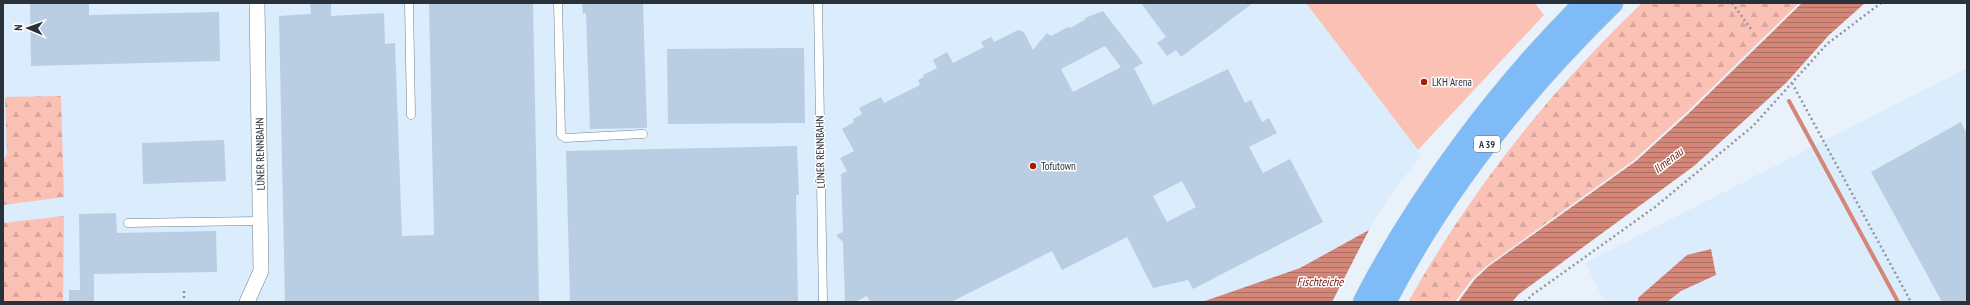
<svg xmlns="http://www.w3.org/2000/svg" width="1970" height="305" font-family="'PT Sans Narrow',sans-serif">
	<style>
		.built { fill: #dbecfc }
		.green { fill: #fbc1b5 }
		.forest { fill: url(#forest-firs) }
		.water { fill: url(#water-rules) }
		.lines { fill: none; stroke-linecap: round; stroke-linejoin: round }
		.stream { stroke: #d48778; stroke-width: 4 }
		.building { fill: #b9cee3; fill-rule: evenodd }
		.lane-casing { stroke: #6d8094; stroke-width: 9 }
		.street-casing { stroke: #6d8094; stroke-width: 16 }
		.highway-casing { stroke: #ccced0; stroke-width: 23 }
		.path { stroke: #8e979f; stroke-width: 2.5; stroke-dasharray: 2 3; stroke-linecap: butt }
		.lane { stroke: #fff; stroke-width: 8 }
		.street { stroke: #fff; stroke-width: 15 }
		.highway { stroke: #7ebbf7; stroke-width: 22 }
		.poi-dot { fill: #ab1d02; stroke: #fff; stroke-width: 1.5 }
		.labels { text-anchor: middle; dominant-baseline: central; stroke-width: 3; stroke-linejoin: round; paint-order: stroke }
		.shield { fill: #fff; stroke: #697075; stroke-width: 1 }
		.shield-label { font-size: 10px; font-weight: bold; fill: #29323a }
		.poi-label { font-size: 11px; fill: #29323a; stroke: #fff; text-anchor: start }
		.street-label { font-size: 11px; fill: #29323a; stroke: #fff }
		.water-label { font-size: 12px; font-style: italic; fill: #7d2112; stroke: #fff }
	</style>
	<defs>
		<pattern id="forest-firs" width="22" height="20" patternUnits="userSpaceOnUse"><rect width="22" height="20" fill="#fbc1b5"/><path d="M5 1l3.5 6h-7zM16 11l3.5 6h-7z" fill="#d7a69c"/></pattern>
		<pattern id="water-rules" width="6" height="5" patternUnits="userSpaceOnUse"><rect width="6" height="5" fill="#d48778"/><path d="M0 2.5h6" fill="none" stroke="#ac6f63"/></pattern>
	</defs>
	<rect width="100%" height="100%" fill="#e9f2fa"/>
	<!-- built -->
	<path class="built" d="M3,3H1306L1421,155L1385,203L1369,230L1300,268L1202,302H3Z
		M1967,68V302H1605L1585,263Z"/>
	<!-- green -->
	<path class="green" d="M1306,3H1535L1544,15L1418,150Z"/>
	<!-- forest -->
	<path class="forest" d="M1642,3H1799L1687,112L1634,160L1488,265L1473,278L1455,302H1408C1473,188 1547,94 1642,3Z
		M61,96L64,197L3,205V159L7,155L5,97Z
		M64,216L63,302H3V223Z"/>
	<!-- water -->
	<path class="water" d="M1802,3H1865L1829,35L1787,82L1694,166L1519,294L1512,302H1458L1475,279L1489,266L1636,161L1688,114Z
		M1369,230L1332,302H1173H1202L1300,268Z
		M1711,249L1716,275L1681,291L1667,302H1638V298L1687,255Z"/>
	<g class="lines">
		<!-- stream -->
		<path class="stream" d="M1789,101L1898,302"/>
	</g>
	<!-- building -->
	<path class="building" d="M30,3H89V15L219,12L220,61L31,66Z
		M310,3H331V16L384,13L385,44L395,43L402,236L434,235L429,3H533L539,302H285L279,16L311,14Z
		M582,3H643L647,128L590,129L586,13L583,14Z
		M1141,3H1253L1181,57L1176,50L1167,56L1164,52L1157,43L1166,37Z
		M1103,11L1143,63L1134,68L1153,105L1228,69L1245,103L1251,100L1262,122L1269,118L1277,133L1249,147L1263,173L1290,159L1323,222L1193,289L1188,280L1153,288L1127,237L1062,270L1052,251L951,302H870L867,296L855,302H845L843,242L836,235L843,232L841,174L847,171L840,158L854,151L842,129L854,122L853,119L862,114L859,108L881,97L884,103L920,85L918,80L924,77L923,75L937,68L933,60L947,52L953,63L984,47L981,42L991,37L994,42L1018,30L1024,32L1033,50L1047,33L1051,36L1068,27L1070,28L1085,20V18ZM1105,46L1121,67L1073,92L1061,69ZM1182,181L1196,207L1167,222L1153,196Z
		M804,48L805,123L668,124L667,49Z
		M1961,122L1967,134V302H1942L1871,172Z
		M224,140L226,181L143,184L142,143Z
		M797,146L799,195H796L798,302H570L566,151Z
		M116,213L117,233L216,231L217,272L94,274V302H69V290H80L79,214Z"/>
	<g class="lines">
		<!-- lane casing -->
		<g class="lane-casing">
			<path id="lane" d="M409,3L411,115
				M558,3L561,135L565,138L643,134
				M818,3L823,302
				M128,223L260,221"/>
		</g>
		<!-- street casing -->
		<g class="street-casing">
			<path id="street" d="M247,302L261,271L257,3"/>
		</g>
		<!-- highway casing -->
		<g class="highway-casing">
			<path id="highway" d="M1364,302C1419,195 1500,88 1585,3
				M1385,302C1442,191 1523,90 1612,3"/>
		</g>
		<!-- path -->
		<path class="path" d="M1732,3L1751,29
			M1792,83L1911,302
			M184,291V302
			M1525,302L1532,295L1655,207L1753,126L1827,44L1881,3"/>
		<!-- lane -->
		<use href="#lane" class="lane"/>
		<!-- street -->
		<use href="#street" class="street"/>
		<!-- highway -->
		<use href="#highway" class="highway"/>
	</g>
	<!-- markers -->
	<g class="poi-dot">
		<circle cx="1424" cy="82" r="4"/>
		<circle cx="1033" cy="166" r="4"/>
	</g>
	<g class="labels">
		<!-- shield labels -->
		<rect class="shield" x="1474" y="136" width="26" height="16" rx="3"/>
		<g class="shield-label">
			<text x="1487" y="144">A 39</text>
		</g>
		<!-- poi labels -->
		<g class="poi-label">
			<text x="1432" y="82">LKH Arena</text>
			<text x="1041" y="166">Tofutown</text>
		</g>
		<!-- street labels -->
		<g class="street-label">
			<text transform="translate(820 152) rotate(-91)">LÜNER RENNBAHN</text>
			<text transform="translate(260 154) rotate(-91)">LÜNER RENNBAHN</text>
		</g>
		<!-- water labels -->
		<g class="water-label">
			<text transform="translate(1668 160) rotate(-38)">Ilmenau</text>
			<text x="1320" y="281">Fischteiche</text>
		</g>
	</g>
	<!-- border -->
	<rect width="1970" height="305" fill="none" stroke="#29323a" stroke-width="8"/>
	<!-- north arrow -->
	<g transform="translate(28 28) rotate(272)" stroke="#ffffff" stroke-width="3" paint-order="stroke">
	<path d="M0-3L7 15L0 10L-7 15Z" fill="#29323a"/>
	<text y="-6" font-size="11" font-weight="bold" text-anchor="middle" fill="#29323a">N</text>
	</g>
</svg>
